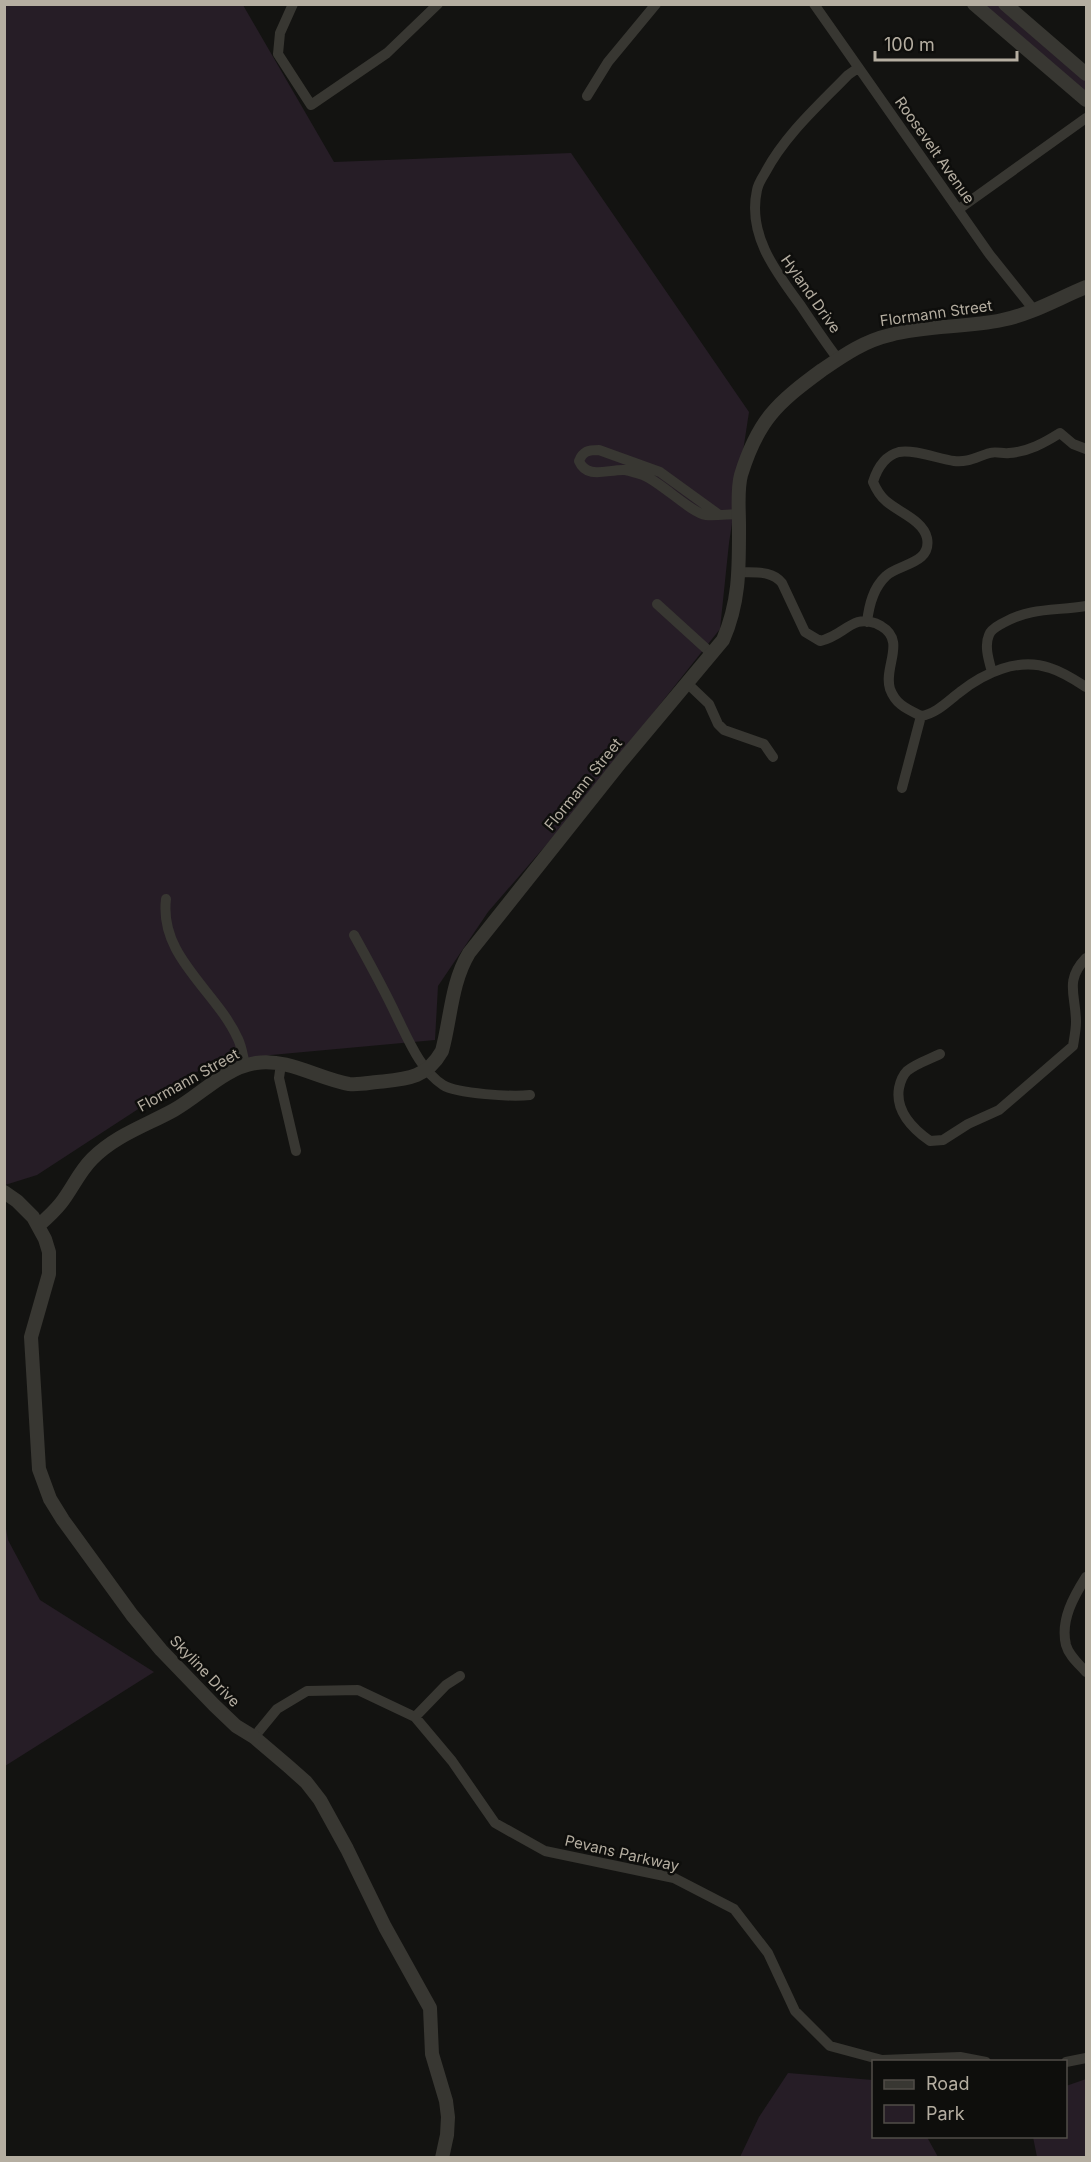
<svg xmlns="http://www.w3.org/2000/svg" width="1091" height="2162" font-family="Inter,sans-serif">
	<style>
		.green { fill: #261d26 }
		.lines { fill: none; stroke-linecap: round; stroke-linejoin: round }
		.minor { stroke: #383732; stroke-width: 10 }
		.tertiary { stroke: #383732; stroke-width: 14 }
		.labels { text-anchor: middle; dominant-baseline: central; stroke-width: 5; stroke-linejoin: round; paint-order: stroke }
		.street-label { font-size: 15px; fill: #b5aea1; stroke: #0e0e0c }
	</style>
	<rect width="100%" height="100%" fill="#131311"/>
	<!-- green -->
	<path class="green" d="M5,5H243L334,162L571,153L749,412L729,543L720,629L572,815L488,912L438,986L435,1040L271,1055L195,1072L37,1175L5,1185Z
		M983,5H1000L1086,78V93Z
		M4,1517L8,1540L40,1600L154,1672L5,1766Z
		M788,2073L873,2080L874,2136L927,2137L938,2157H740L759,2117Z
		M1086,2079V2157H1037L1033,2137L1066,2136V2086Z"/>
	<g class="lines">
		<!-- minor -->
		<path class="minor" d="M293,4L280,33L278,54L311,105L387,53L438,4
			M814,4L990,255L1034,310
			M587,96L608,62L656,4
			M959,209L1086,118
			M838,359C825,342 813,324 801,306C776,272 747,235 757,190C758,184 762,178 765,173C785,135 818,106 848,75L858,68
			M718,514L660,472L599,450C588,450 583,451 579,461C587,480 608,469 625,470C630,471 637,473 643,475C661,482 691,513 706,515C716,516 729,514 739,514
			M739,572C755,573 772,570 782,583L805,632L820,641C838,637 845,626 858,622C865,620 875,622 881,626C907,641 883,667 890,689C896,705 907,709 921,716C936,714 948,701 960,692C984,673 1018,657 1050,668C1063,672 1075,680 1086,687
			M657,604L712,654
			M867,622C869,605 873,588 886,576C898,564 932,564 927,538C923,520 898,512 886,501C880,496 876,489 873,482C877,469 884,456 899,452C914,449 939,459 954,461C968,463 978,456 990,453C996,451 1003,454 1009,453C1028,452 1044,443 1060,433L1073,444L1086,449
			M992,672C989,661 984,646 989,635C991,629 998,626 1003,623C1031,607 1056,611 1086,606
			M688,684L709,704L718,724L724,730L764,744L773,757
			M902,788L921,716
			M166,899C159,957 216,990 238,1039C242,1047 243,1057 245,1065
			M354,935C369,962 384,989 397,1017C408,1039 421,1071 443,1085C457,1094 513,1097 530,1095
			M940,1054C930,1059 915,1064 907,1071C903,1075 900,1083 899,1088C895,1111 913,1129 930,1141L943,1140L968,1124L999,1110L1073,1046C1074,1039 1076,1030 1076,1022C1076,995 1064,981 1086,958
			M281,1064L279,1078L296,1151
			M1086,1577C1074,1596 1060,1620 1066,1645C1069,1656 1079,1664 1086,1672
			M415,1717L446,1685L460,1676
			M254,1737L277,1709L307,1691L358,1690L415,1717L452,1761L495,1823L545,1851L674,1878L734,1909L768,1953L795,2011L830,2046L882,2060L960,2057L986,2062
			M1066,2062L1086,2058"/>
		<!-- tertiary -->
		<path class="tertiary" d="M974,4L1086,100
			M1005,4L1086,74
			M4,1192L17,1201L33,1217L45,1239L49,1252V1274L31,1337L39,1469L50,1499L63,1520L132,1615L161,1650L214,1705L236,1726L254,1737L288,1766L306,1782L320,1800L347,1849L385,1927L430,2008L432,2054L446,2101L448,2117L447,2135L442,2158
			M38,1226C46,1219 54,1212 61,1203C72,1189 79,1172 92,1159C116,1135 145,1126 174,1110C201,1095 224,1068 256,1063C288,1058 319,1079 349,1084C358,1085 368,1083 377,1082C406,1079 426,1079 442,1051C451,1018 451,983 469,953L621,762L723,640C740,601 739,567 739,524C739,509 737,490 741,475C758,420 777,403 822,370C844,355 864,341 890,335C926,325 965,328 1002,320C1032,314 1059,298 1086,287"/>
	</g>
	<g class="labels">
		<!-- street labels -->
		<g class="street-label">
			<text transform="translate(935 150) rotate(55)">Roosevelt Avenue</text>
			<text transform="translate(811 294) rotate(55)">Hyland Drive</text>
			<text transform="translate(936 313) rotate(-8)">Flormann Street</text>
			<text transform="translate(583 784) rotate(-51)">Flormann Street</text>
			<text transform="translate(188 1080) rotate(-29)">Flormann Street</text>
			<text transform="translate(205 1671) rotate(46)">Skyline Drive</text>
			<text transform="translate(622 1853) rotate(13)">Pevans Parkway</text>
		</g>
	</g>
	<!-- border -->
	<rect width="1091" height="2162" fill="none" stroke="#b5aea1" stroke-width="12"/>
	<!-- legend -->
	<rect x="872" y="2060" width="195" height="78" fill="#0e0e0c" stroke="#514e48" stroke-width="1.5"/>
	<rect x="884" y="2080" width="30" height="9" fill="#383732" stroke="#514e48" stroke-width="1.5"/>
	<text x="926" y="2090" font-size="18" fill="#b5aea1">Road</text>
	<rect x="884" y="2105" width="30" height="18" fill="#261d26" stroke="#514e48" stroke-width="1.5"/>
	<text x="926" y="2120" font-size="18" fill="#b5aea1">Park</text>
	<!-- scale -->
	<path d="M875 51v9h142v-9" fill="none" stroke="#b5aea1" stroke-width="3"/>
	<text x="884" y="51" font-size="18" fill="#b5aea1" stroke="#0e0e0c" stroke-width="4.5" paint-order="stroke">100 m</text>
</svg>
